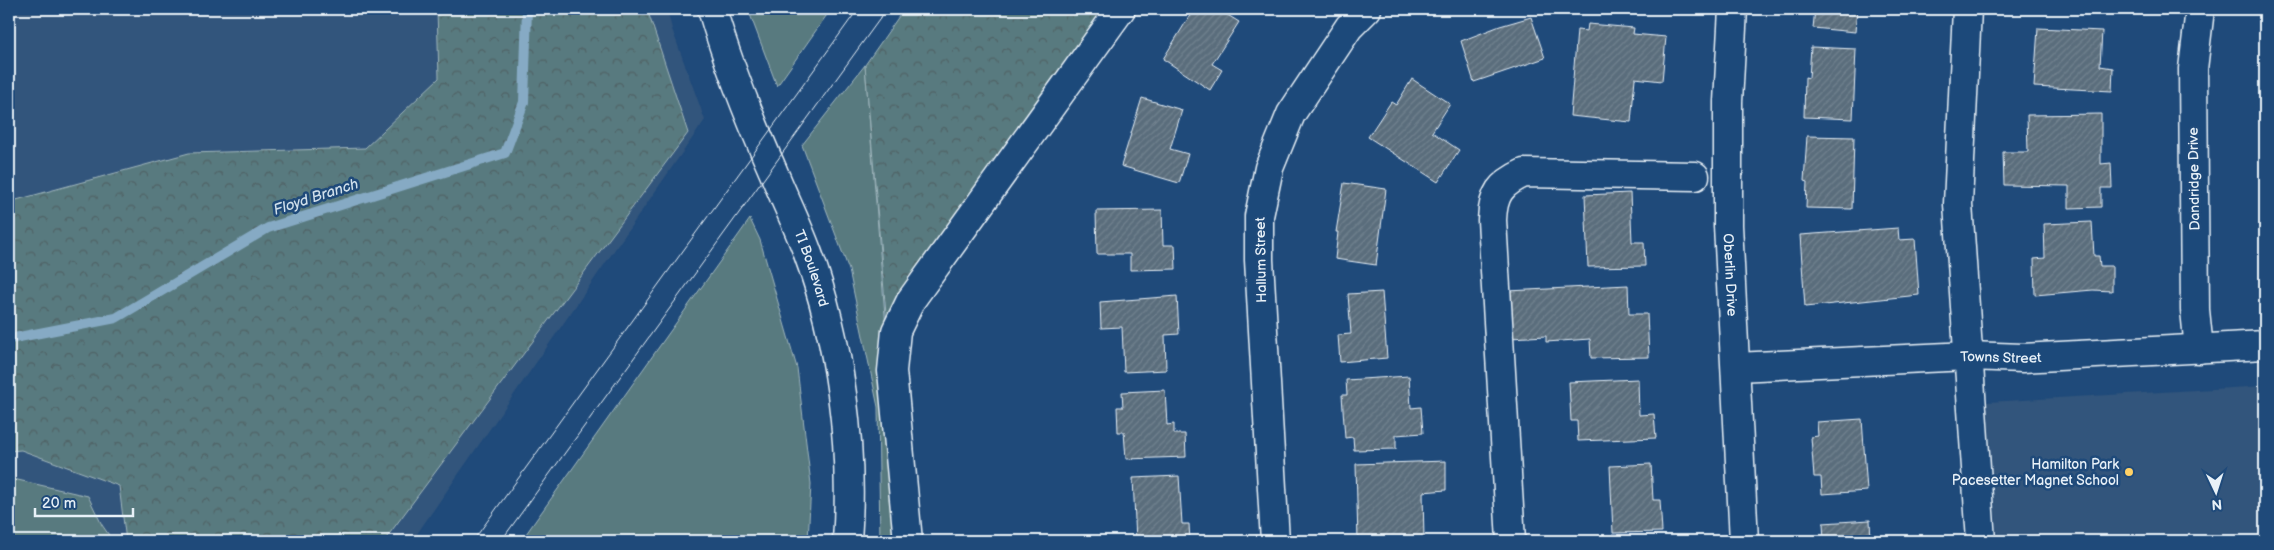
<svg xmlns="http://www.w3.org/2000/svg" width="2274" height="550" font-family="'Balsamiq Sans',sans-serif">
	<style>
		.built { fill: #31547b }
		.green { fill: #587a7f; stroke: #a0b6bc }
		.forest { fill: url(#forest-crowns); stroke: #a0b6bc }
		.lines { fill: none; stroke-linecap: round; stroke-linejoin: round }
		.stream { stroke: #86aac4; stroke-width: 10 }
		.building { fill: url(#building-hatch); stroke: #e8f1f8 }
		.minor-casing { stroke: #e8f1f8; stroke-width: 31 }
		.minor { stroke: #1f4a7a; stroke-width: 28 }
		.tram { stroke: #e8f1f8; stroke-width: 1 }
		.poi-dot { fill: #ffd166; stroke: #1f4a7a; stroke-width: 2 }
		.labels { text-anchor: middle; dominant-baseline: central; stroke-width: 5; stroke-linejoin: round; paint-order: stroke }
		.street-label { font-size: 14px; fill: #e8f1f8; stroke: #1f4a7a }
		.poi-label { font-size: 14px; fill: #e8f1f8; stroke: #1f4a7a; text-anchor: end }
		.water-label { font-size: 15px; font-style: italic; fill: #d0dfeb; stroke: #1f4a7a }
	</style>
	<defs>
		<pattern id="forest-crowns" width="20" height="18" patternUnits="userSpaceOnUse" patternTransform="scale(1.25)"><rect width="20" height="18" fill="#587a7f"/><path d="M2 6a3 3 0 1 1 6 0M12 15a3 3 0 1 1 6 0" fill="none" stroke="#4f6164"/></pattern>
		<pattern id="building-hatch" width="6" height="6" patternUnits="userSpaceOnUse" patternTransform="scale(1.25)"><rect width="6" height="6" fill="#5a6d7c"/><path d="M-1 1l2-2M0 6l6-6M5 7l2-2" fill="none" stroke="#72828f"/></pattern>
	</defs>
	<rect width="100%" height="100%" fill="#1f4a7a"/>
	<filter id="ink" filterUnits="userSpaceOnUse"><feTurbulence type="fractalNoise" baseFrequency=".02" numOctaves="2"/><feDisplacementMap in="SourceGraphic" scale="10" xChannelSelector="R" yChannelSelector="G"/><feConvolveMatrix kernelMatrix="1 2 1 2 8 2 1 2 1" color-interpolation-filters="sRGB"/></filter>
	<g filter="url(#ink)">
		<!-- built -->
		<path class="built" d="M9,9H667L672,29L705,120L412,541H9Z
			M2265,386V541H1997L1987,402Z"/>
		<!-- green -->
		<path class="green" d="M748,9H831L777,86Z
			M865,65L903,541H880L878,407L849,270L802,145Z
			M750,219L760,240L797,368L811,484L808,541H521Z
			M9,478L88,496L102,525L113,541H9Z"/>
		<!-- forest -->
		<path class="forest" d="M437,9H647L688,133L384,541H126L119,486L21,450L9,451V202L189,153L365,148L439,78Z
			M904,9H1106L887,326L865,65Z"/>
		<g class="lines">
			<!-- stream -->
			<path class="stream" d="M9,339L116,318L268,228L505,153L524,102L527,9"/>
		</g>
		<!-- building -->
		<path class="building" d="M1194,9H1218L1239,22L1212,64L1222,70L1210,90L1163,59Z
			M1815,9H1857L1855,32L1813,28Z
			M1531,17L1545,58L1474,82L1461,41L1500,26Z
			M1588,24L1634,28L1633,34L1666,37L1662,81L1635,78L1631,122L1570,116L1577,30L1587,31Z
			M2038,28L2102,31L2100,66L2113,68L2112,91L2034,87Z
			M1811,47L1856,49L1853,119L1804,117L1805,77L1809,78Z
			M1412,79L1450,104L1432,132L1459,150L1438,182L1368,137L1391,102L1396,105Z
			M1142,98L1182,110L1170,149L1188,154L1179,183L1121,166Z
			M2101,114V164L2111,163L2112,188H2101V207L2069,208V186L2004,185L2003,152H2028L2027,115Z
			M1807,136L1854,137L1852,209L1806,208L1807,182L1804,181Z
			M1344,183L1386,189L1376,265L1335,259L1338,232H1336Z
			M1630,193L1632,242H1644L1645,266L1588,267L1585,195Z
			M1162,210L1163,245H1175L1176,269L1130,270V254H1097L1096,211Z
			M2092,222L2094,256H2099L2100,266H2112V291L2093,290L2035,295L2034,259L2045,258L2044,224Z
			M1898,228L1899,240L1915,239L1919,295L1805,307L1800,235Z
			M1628,285L1629,314H1647L1649,357L1591,358L1590,339L1546,342V336L1510,338L1508,291Z
			M1382,292L1387,358L1340,362L1338,335L1351,334L1348,294Z
			M1177,296L1179,334L1165,335L1166,370L1124,372L1122,327L1101,328L1100,302Z
			M1409,376L1411,408L1421,407L1423,433L1396,435V449L1354,450L1353,437L1345,438L1342,395H1347L1346,380Z
			M1638,379L1639,415L1654,414L1656,438L1578,441L1577,421H1571L1569,382Z
			M1165,390L1167,425L1174,424V434H1185L1186,457L1126,459L1124,432H1118L1117,407H1123L1122,392Z
			M1862,419L1867,491L1822,494L1821,477H1814L1811,437L1818,436L1817,422Z
			M1446,461V490L1423,492L1424,540L1358,541L1356,464Z
			M1651,464L1653,500H1660L1662,532L1613,533L1610,466Z
			M1179,476L1182,524H1189L1190,541H1136L1133,478Z
			M1870,520L1871,541H1824L1823,523Z"/>
		<g class="lines">
			<!-- minor casing -->
			<g class="minor-casing">
				<g id="minor">
					<path id="s1" d="M712,9C728,64 750,119 773,171C784,198 797,224 807,251C840,340 854,447 847,541"/>
					<path id="s2" d="M1733,9L1728,102V225L1744,541"/>
					<path d="M1967,9L1958,204L1981,541"/>
					<path d="M2199,349L2195,310L2193,69L2200,9"/>
					<path id="s3" d="M1736,367L1969,356L2023,358L2265,345"/>
					<path d="M908,541L892,371L896,331L911,300L1121,9"/>
					<path d="M1275,541L1259,260V216L1269,168L1291,114L1349,27L1367,9"/>
					<path d="M1511,541L1492,220C1493,194 1500,184 1524,173L1695,176"/>
				</g>
			</g>
			<!-- minor -->
			<use href="#minor" class="minor"/>
			<!-- tram -->
			<path class="tram" d="M473,541L858,9
				M501,541L887,9"/>
		</g>
	</g>
	<!-- markers -->
	<circle class="poi-dot" cx="2129" cy="472" r="5"/>
	<g class="labels">
		<!-- street labels -->
		<g class="street-label">
			<text transform="translate(2194 179) rotate(-91)">Dandridge Drive</text>
			<text transform="translate(1261 260) rotate(-91)">Hallum Street</text>
			<text stroke="none"><textPath href="#s1" startOffset="278">TI Boulevard</textPath></text>
			<text stroke="none"><textPath href="#s2" startOffset="266">Oberlin Drive</textPath></text>
			<text stroke="none"><textPath href="#s3" startOffset="265">Towns Street</textPath></text>
		</g>
		<!-- poi labels -->
		<g class="poi-label">
			<text x="2119" y="464">Hamilton Park<tspan x="2119" dy="16">Pacesetter Magnet School</tspan></text>
		</g>
		<!-- water labels -->
		<g class="water-label">
			<text transform="translate(316 197) rotate(-18)">Floyd Branch</text>
		</g>
	</g>
	<!-- margin -->
	<rect width="2274" height="550" fill="none" stroke="#1f4a7a" stroke-width="30"/>
	<rect x="15" y="15" width="2244" height="520" fill="none" stroke="#e8f1f8" stroke-width="2" filter="url(#ink)"/>
	<!-- north arrow -->
	<g transform="translate(2216 492) rotate(176)" stroke="#1f4a7a" stroke-width="4" paint-order="stroke">
	<path d="M0-4L9 19L0 12L-9 19Z" fill="#e8f1f8"/>
	<text y="-8" font-size="14" font-weight="bold" text-anchor="middle" fill="#e8f1f8">N</text>
	</g>
	<!-- scale -->
	<path d="M35 508v8h98v-8" fill="none" stroke="#e8f1f8" stroke-width="2.5"/>
	<text x="42" y="508" font-size="15" fill="#e8f1f8" stroke="#1f4a7a" stroke-width="4" paint-order="stroke">20 m</text>
</svg>
